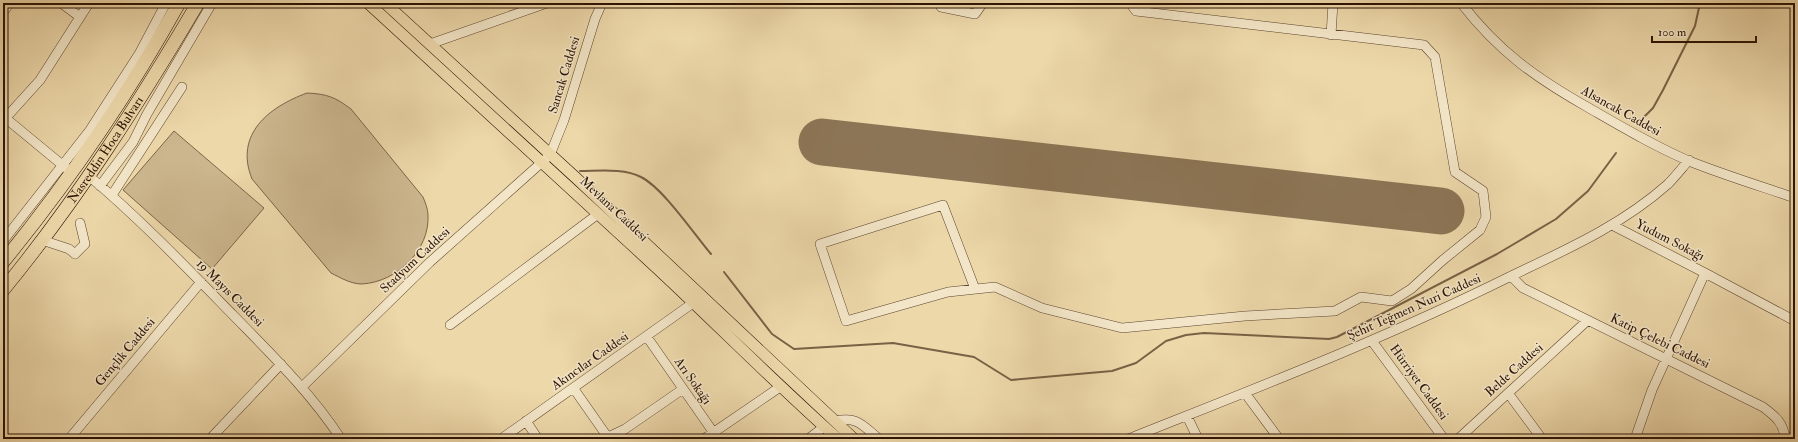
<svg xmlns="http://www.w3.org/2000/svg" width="1798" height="442" font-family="'IM FELL Double Pica',serif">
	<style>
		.green { fill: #ccb68e; stroke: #7c6448 }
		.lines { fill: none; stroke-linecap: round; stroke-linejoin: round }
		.stream { stroke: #786145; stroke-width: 2 }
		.runway { stroke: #8c7556; stroke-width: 47 }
		.minor-casing { stroke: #5c442d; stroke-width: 10 }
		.major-casing { stroke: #2c1203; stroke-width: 12 }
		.highway-casing { stroke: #2c1203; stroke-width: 14 }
		.minor { stroke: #f3e6c8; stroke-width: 9 }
		.major { stroke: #edd8aa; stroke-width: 11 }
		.highway { stroke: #edd8aa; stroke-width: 13 }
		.labels { text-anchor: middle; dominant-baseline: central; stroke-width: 3; stroke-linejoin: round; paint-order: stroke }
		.street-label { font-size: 13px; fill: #2c1203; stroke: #f3e6c8 }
	</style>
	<rect width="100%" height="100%" fill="#edd8aa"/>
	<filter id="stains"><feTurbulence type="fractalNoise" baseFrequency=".005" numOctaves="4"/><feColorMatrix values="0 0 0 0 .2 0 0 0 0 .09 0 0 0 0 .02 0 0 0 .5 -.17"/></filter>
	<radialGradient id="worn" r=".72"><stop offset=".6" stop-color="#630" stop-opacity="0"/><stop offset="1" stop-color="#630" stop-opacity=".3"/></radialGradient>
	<!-- green -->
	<path class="green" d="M307,93C327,94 335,97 351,109L423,197C425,202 428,209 428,215C430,250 397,282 362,284C351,284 341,278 331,273L252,179C234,134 269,107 307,93Z
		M174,131L264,208L212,269L123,190Z"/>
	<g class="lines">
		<!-- stream -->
		<path class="stream" d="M1637,124L1653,108L1663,90L1695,26L1700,3
			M580,171C599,171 624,168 641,177C663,188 694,234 711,254
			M724,272L772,334L794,349L893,343L974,357L1011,380L1112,371L1136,363L1166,341L1186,335L1204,333L1329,339L1337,337L1497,254L1556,219L1588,191L1616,153"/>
		<!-- runway -->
		<path class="runway" d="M822,142L1441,211"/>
		<!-- minor casing -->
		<g class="minor-casing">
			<path id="minor" d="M61,3L80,17
				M1130,3L1136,11L1130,3
				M1461,3C1499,52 1536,78 1589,108C1622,127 1654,146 1689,161C1724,175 1760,186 1795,198
				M941,7L975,14L980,7L981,3
				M3,12L10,3
				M1331,35L1333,3
				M430,44L547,3
				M3,116L66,168
				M3,121L40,80L89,3
				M89,176C140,219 187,268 233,315C272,355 311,393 341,439
				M100,186L133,142L147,114L212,3
				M112,195L182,87
				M1612,225L1705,273L1652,390L1635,439
				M42,240L69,249L75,254L85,244L80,223
				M3,241L90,130L139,54L166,3
				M1705,273L1795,321
				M1511,276L1523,288L1763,407C1775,416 1784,423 1785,439
				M975,289L943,205L820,244L846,321L948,292L995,287L1042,308L1122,328L1245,316L1335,311L1361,297L1392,301L1411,289L1443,260L1480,230L1486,217L1483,191L1455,172L1435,57L1424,45L1136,11
				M450,325L598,214
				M647,337L718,439
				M1372,341L1444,439
				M302,387L430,262L550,155L564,120L595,19L602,3
				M574,389L609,439
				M1245,393L1279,439
				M1508,393L1542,439
				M1187,416L1198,439
				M526,421L538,439
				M836,421C858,416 863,426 879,439
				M69,439L201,282
				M210,439L281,364
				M501,439L693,303
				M604,439L625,429L683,389
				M704,439L780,387
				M808,439L824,427
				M1128,439C1256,388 1384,339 1507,278C1563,251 1621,226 1668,184C1675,177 1682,168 1689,160
				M1458,439L1588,320
				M1785,439L1795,436"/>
		</g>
		<!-- major casing -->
		<g class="major-casing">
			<path id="major" d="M368,3C465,92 563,181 660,271C720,327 777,385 838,439
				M385,3L575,177L854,439"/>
		</g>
		<!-- highway casing -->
		<g class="highway-casing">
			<g id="highway">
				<path d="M3,262C69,181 128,95 179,3"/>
				<path id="s1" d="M3,290C77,200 139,103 198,3"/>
			</g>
		</g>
		<!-- minor -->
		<use href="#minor" class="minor"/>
		<!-- major -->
		<use href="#major" class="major"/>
		<!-- highway -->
		<use href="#highway" class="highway"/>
	</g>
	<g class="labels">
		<!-- street labels -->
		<g class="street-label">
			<text transform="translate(564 75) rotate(-73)">Sancak Caddesi</text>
			<text transform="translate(1621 111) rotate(29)">Alsancak Caddesi</text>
			<text stroke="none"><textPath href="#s1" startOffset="174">Nasreddin Hoca Bulvarı</textPath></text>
			<text transform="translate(614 209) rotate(43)">Mevlana Caddesi</text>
			<text transform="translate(1670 240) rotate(27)">Yudum Sokağı</text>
			<text transform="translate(415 260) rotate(-43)">Stadyum Caddesi</text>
			<text transform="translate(230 293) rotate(45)">19 Mayıs Caddesi</text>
			<text transform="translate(1414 307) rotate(-24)">Şehit Teğmen Nuri Caddesi</text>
			<text transform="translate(1660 341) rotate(26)">Katip Çelebi Caddesi</text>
			<text transform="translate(125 352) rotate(-50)">Gençlik Caddesi</text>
			<text transform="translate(590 361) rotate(-35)">Akıncılar Caddesi</text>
			<text transform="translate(1514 370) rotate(-42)">Belde Caddesi</text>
			<text transform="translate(693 381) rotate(55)">Arı Sokağı</text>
			<text transform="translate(1419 382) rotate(54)">Hürriyet Caddesi</text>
		</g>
	</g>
	<!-- margin -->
	<rect width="1798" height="442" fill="none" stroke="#edd8aa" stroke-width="16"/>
	<rect x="4" y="4" width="1790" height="434" fill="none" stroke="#2c1203" stroke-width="2"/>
	<rect x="8" y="8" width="1782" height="426" fill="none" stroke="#2c1203"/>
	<!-- scale -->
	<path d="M1652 36v6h104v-6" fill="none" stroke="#2c1203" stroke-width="2"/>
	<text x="1658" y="36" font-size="12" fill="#2c1203" stroke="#f3e6c8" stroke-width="3" paint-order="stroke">100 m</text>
	<rect width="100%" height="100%" filter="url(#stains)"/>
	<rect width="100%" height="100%" fill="url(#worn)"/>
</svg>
